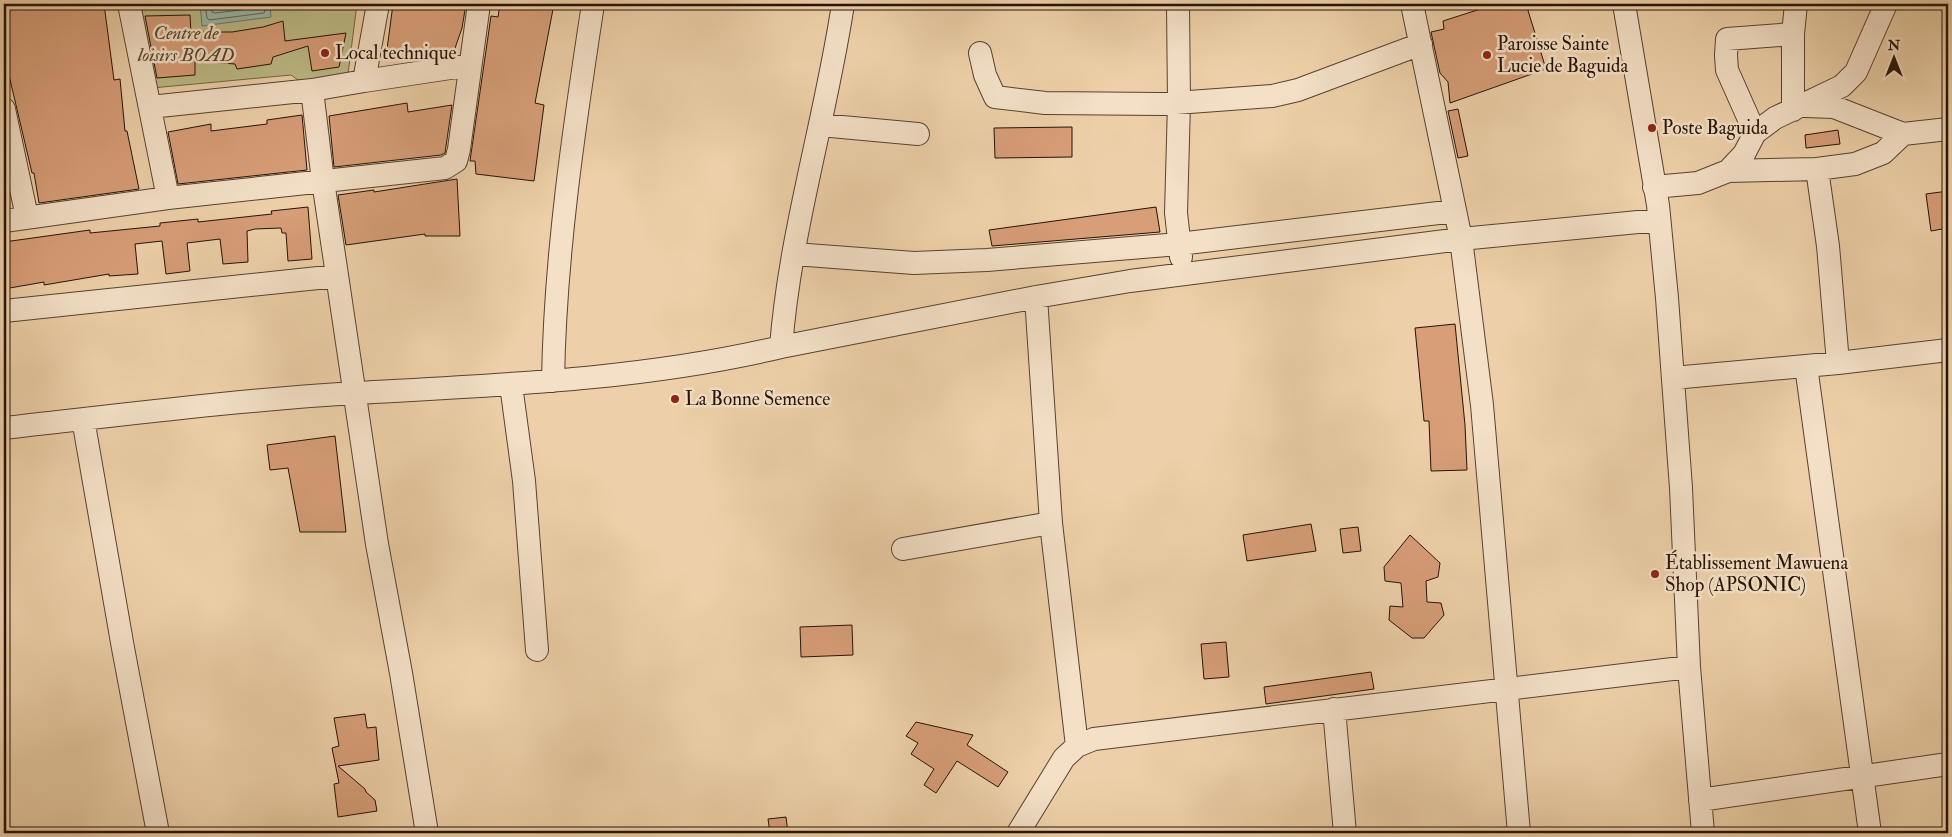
<svg xmlns="http://www.w3.org/2000/svg" width="1952" height="837" font-family="'IM FELL Double Pica',serif">
	<style>
		.green { fill: #bcba86; stroke: #716646 }
		.water { fill: #9ab7a5; stroke: #6c7565 }
		.lines { fill: none; stroke-linecap: round; stroke-linejoin: round }
		.shore { stroke: #606456; stroke-width: 1 }
		.building { fill: #d79e78; stroke: #261206 }
		.minor-casing { stroke: #58422f; stroke-width: 24 }
		.minor { stroke: #f3e0c7; stroke-width: 22 }
		.poi-dot { fill: #8f2418; stroke: #f3e0c7; stroke-width: 2 }
		.labels { text-anchor: middle; dominant-baseline: central; stroke-width: 5; stroke-linejoin: round; paint-order: stroke }
		.park-label { font-size: 19px; font-style: italic; fill: #53442c; stroke: #f3e0c7 }
		.poi-label { font-size: 19px; fill: #261206; stroke: #f3e0c7; text-anchor: start }
	</style>
	<rect width="100%" height="100%" fill="#edd0a9"/>
	<filter id="stains"><feTurbulence type="fractalNoise" baseFrequency=".004" numOctaves="4"/><feColorMatrix values="0 0 0 0 .2 0 0 0 0 .09 0 0 0 0 .02 0 0 0 .5 -.17"/></filter>
	<radialGradient id="worn" r=".72"><stop offset=".6" stop-color="#630" stop-opacity="0"/><stop offset="1" stop-color="#630" stop-opacity=".3"/></radialGradient>
	<!-- green -->
	<path class="green" d="M136,4H357L348,74L308,87L291,75L152,88Z"/>
	<!-- water -->
	<path class="water" d="M200,4H270L271,17L202,26Z"/>
	<g class="lines">
		<!-- shore -->
		<path class="shore" d="M205,4L207,18L209,20L264,13L265,11V4
			M212,4V12L215,13L257,8L259,4"/>
	</g>
	<!-- building -->
	<path class="building" d="M4,4H104L114,80L120,79L125,131H127L139,189L39,203L34,173H32L4,54Z
		M393,4H466L462,28L453,54L429,58L386,57Z
		M500,4H554L535,103L544,105L534,181L476,174L475,161H470L491,16L498,17Z
		M1496,4H1526L1546,69L1450,103L1448,82L1440,73L1431,32L1444,29L1443,21Z
		M190,15L191,32H232L263,27L283,21L285,41L346,33L339,67L312,71L308,46L273,57L271,64L237,69L235,64L195,61V75L157,78L145,16Z
		M407,103L408,112L452,105L445,153L441,155L334,167L329,116Z
		M1458,109L1468,156L1458,158L1448,111Z
		M302,115L307,170L178,184L168,132L211,124V131L267,124V120Z
		M1072,127V157L995,158L994,128Z
		M1838,130L1840,144L1806,148L1805,135Z
		M457,179L460,236H425V234L346,245L338,195L374,190V192Z
		M1948,191V228L1931,231L1926,194Z
		M308,207L312,259L288,261L286,233H282L281,228L255,229L247,231L248,262L223,264L220,239L187,243L190,271L166,274L162,241L135,244L138,274L109,276V274L44,285V282L4,289V242L90,230V233L160,226V223L198,219V222L272,214L271,211Z
		M1156,207L1160,232L992,246L989,230Z
		M1455,324L1465,425L1467,470L1431,471L1429,421H1424L1415,328Z
		M335,436L346,532H300L288,468L270,470L267,445Z
		M1311,524L1316,551L1247,561L1243,535Z
		M1358,527L1361,551L1343,553L1340,529Z
		M1410,535L1440,563L1438,577L1426,581L1427,602L1441,603L1444,615L1424,638H1412L1389,620L1390,606L1403,607L1401,583L1385,581L1384,567Z
		M852,625L853,655L801,657L800,627Z
		M1226,642L1229,677L1204,679L1201,644Z
		M1371,672L1374,689L1266,704L1264,687Z
		M365,714L367,728L376,727L379,760L338,766L365,789L366,792L375,800L377,811L338,817L334,784L339,783L332,748L339,746L334,718Z
		M916,722L973,735L967,745L1008,772L998,787L957,761L936,793L924,785L934,769L911,754L918,743L906,736Z
		M786,817L788,833H770L768,819Z"/>
	<g class="lines">
		<!-- minor casing -->
		<g class="minor-casing">
			<path id="minor" d="M129,4L168,198
				M1178,4L1179,103L1176,213L1181,257
				M1412,4L1461,239L1482,405L1519,833
				M1624,4L1658,205L1667,298L1681,488L1689,667L1703,833
				M980,53L985,75L995,97L1045,103L1162,104L1272,96L1298,90L1421,44
				M364,81L470,65
				M312,90L323,181L377,544L401,673L427,833
				M1805,106L1834,107L1903,134L1948,129
				M150,107L312,90L364,81L378,4
				M4,109L27,217
				M1793,110V34L1796,4
				M820,125L918,134
				M1755,133L1727,70L1726,55L1727,39L1793,34
				M1817,169L1828,246L1838,363
				M1728,171L1744,154L1755,133L1775,118L1842,86L1856,72L1886,4
				M1654,187L1698,183L1728,171L1817,169L1855,164L1883,153L1903,134
				M4,221L168,198L445,168L456,161L459,149L479,4
				M794,254L914,263L987,260L1179,244L1455,211
				M1036,297L1051,523L1077,746
				M4,311L337,276
				M781,347C790,231 826,118 843,4
				M1806,366L1870,833
				M1673,378L1838,363L1948,350
				M553,381C555,255 574,128 593,4
				M511,385L524,481L537,650
				M83,419L123,648L158,833
				M4,428C121,415 238,400 356,393C498,385 642,380 781,347L1036,297L1130,281L1461,239L1659,220
				M903,549L1051,523
				M1334,709L1345,833
				M1700,800L1948,764
				M1018,833L1064,758L1077,746L1094,739L1689,667"/>
		</g>
		<!-- minor -->
		<use href="#minor" class="minor"/>
	</g>
	<!-- markers -->
	<g class="poi-dot">
		<circle cx="325" cy="53" r="5"/>
		<circle cx="1487" cy="55" r="5"/>
		<circle cx="1652" cy="128" r="5"/>
		<circle cx="675" cy="399" r="5"/>
		<circle cx="1655" cy="574" r="5"/>
	</g>
	<g class="labels">
		<!-- park labels -->
		<g class="park-label">
			<text x="186" y="33">Centre de<tspan x="186" dy="22">loisirs BOAD</tspan></text>
		</g>
		<!-- poi labels -->
		<g class="poi-label">
			<text x="1497" y="44">Paroisse Sainte<tspan x="1497" dy="22">Lucie de Baguida</tspan></text>
			<text x="335" y="53">Local technique</text>
			<text x="1662" y="128">Poste Baguida</text>
			<text x="685" y="399">La Bonne Semence</text>
			<text x="1665" y="563">Établissement Mawuena<tspan x="1665" dy="22">Shop (APSONIC)</tspan></text>
		</g>
	</g>
	<!-- margin -->
	<rect width="1952" height="837" fill="none" stroke="#edd0a9" stroke-width="20"/>
	<rect x="5" y="5" width="1942" height="827" fill="none" stroke="#261206" stroke-width="2.5"/>
	<rect x="10" y="10" width="1932" height="817" fill="none" stroke="#261206"/>
	<!-- north arrow -->
	<g transform="translate(1894 58)" stroke="#f3e0c7" stroke-width="4" paint-order="stroke">
	<path d="M0-4L9 19L0 12L-9 19Z" fill="#261206"/>
	<text y="-8" font-size="14" font-weight="bold" text-anchor="middle" fill="#261206">N</text>
	</g>
	<rect width="100%" height="100%" filter="url(#stains)"/>
	<rect width="100%" height="100%" fill="url(#worn)"/>
</svg>
